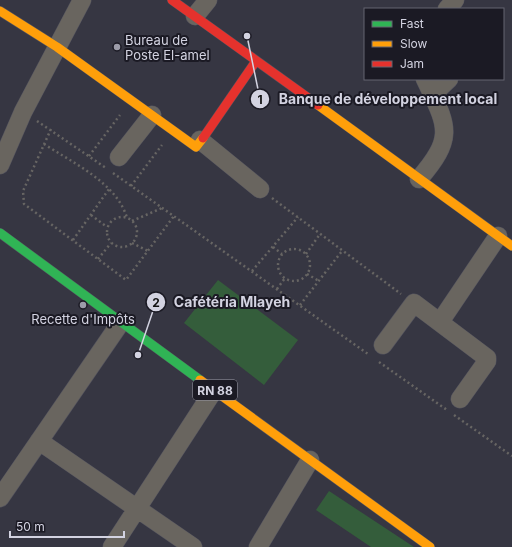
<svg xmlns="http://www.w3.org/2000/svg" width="512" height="547" font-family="Inter,sans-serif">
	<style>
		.green { fill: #345d3b }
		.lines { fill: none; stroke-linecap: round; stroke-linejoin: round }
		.street-casing { stroke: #53535e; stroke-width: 19 }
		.fast-casing { stroke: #53535e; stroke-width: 10 }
		.slow-casing { stroke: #53535e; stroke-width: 10 }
		.jam-casing { stroke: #53535e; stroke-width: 10 }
		.path { stroke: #676563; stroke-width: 2.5; stroke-dasharray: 2 3; stroke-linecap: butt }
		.street { stroke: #69655f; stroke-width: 18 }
		.fast { stroke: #30b455; stroke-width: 9 }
		.slow { stroke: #ff9f0a; stroke-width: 9 }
		.jam { stroke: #e5322d; stroke-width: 9 }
		.poi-dot { fill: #9c9ca9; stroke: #1b1a24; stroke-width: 1.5 }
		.labels { text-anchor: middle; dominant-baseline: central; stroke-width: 4; stroke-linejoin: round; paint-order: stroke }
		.shield { fill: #1b1a24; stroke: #9c9ca8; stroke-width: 1 }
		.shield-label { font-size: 12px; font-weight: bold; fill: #d3d3e1 }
		.poi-label { font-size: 13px; fill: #d3d3e1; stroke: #1b1a24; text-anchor: start }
		.leader { fill: none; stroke: #d3d3e1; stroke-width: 1.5 }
		.callout-dot { fill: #d3d3e1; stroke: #1b1a24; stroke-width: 1.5 }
		.mark-label { font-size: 12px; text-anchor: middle; font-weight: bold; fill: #111 }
		.callout-label { font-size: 14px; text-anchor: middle; font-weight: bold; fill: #d3d3e1; stroke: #1b1a24; stroke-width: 4; stroke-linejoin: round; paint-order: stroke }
	</style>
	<rect width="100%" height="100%" fill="#363642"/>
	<!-- green -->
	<path class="green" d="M218,280L298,340L264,385L184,323Z
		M329,491L414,547H371L316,510Z"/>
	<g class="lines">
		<!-- street casing -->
		<g class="street-casing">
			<path id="street" d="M447,9L455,0
				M195,16L208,0
				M432,95L449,79
				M200,140L260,189
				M119,157L152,115
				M0,165L23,112L82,0
				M419,179C456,136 447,126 425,79
				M440,322L498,236
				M383,345L414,303L487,358V361L460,399
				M39,441L193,547
				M0,498L121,322
				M112,547L214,390
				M258,547L310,460"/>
		</g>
		<!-- fast casing -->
		<g class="fast-casing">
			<path id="fast" d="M0,233L200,380"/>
		</g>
		<!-- slow casing -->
		<g class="slow-casing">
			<path id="slow" d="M0,11L57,47L196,147L203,138
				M318,105L512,246
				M200,380L430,547"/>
		</g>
		<!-- jam casing -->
		<g class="jam-casing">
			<path id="jam" d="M172,0L318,105
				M203,138L256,61"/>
		</g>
		<!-- path -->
		<path class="path" d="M37,121L106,168
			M51,129L23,191L24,204L126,280L174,216
			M44,144C73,163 117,183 127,218
			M89,156L120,115
			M113,173L368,354
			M131,186L162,145
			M272,198L401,294
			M91,215L107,227
			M107 232a15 15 0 1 1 30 0a15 15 0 1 1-30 0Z
			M132,221L162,208
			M73,240L109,189
			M132,243L148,251
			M273,247L282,254
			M278 265a16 16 0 1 1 32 0a16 16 0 1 1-32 0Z
			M306,254L320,234
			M98,259L111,243
			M252,271L298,217
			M307,274L319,281
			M277,289L285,278
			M300,305L342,251
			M379,362L447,410
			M454,415L512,456"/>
		<!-- street -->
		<use href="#street" class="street"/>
		<!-- fast -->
		<use href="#fast" class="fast"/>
		<!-- slow -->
		<use href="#slow" class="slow"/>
		<!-- jam -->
		<use href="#jam" class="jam"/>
	</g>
	<!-- markers -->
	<g class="poi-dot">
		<circle cx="117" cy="47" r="4"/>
		<circle cx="83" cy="305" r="4"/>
	</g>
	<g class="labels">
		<!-- shield labels -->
		<rect class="shield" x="193" y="380" width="44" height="20" rx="3"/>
		<g class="shield-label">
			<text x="215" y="390">RN 88</text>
		</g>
		<!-- poi labels -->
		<g class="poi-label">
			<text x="125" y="40">Bureau de<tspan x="125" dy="15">Poste El-amel</tspan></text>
			<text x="83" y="319" text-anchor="middle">Recette d'Impôts</text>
		</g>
	</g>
	<!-- callouts -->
	<path class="leader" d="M247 36L260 99M138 355L156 302"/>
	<g class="callout-dot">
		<circle cx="247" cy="36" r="4"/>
		<circle cx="138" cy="355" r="4"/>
		<circle cx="260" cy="99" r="10"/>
		<circle cx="156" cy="302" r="10"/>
	</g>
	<g class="mark-label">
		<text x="260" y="104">1</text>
		<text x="156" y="307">2</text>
	</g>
	<g class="callout-label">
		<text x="388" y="104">Banque de développement local</text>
		<text x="232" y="307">Cafétéria Mlayeh</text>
	</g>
	<!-- legend -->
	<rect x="364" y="8" width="140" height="72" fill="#1b1a24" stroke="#656470"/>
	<rect x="372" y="21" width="20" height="6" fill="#30b455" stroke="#656470"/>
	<text x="400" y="28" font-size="12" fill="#d3d3e1">Fast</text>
	<rect x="372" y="41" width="20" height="6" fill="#ff9f0a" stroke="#656470"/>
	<text x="400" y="48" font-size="12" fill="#d3d3e1">Slow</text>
	<rect x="372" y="61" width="20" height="6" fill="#e5322d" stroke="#656470"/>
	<text x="400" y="68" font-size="12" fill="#d3d3e1">Jam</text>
	<!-- scale -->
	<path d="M10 531v6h114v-6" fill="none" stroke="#d3d3e1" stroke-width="2"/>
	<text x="16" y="531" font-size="12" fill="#d3d3e1" stroke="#1b1a24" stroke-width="3" paint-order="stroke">50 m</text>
</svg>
